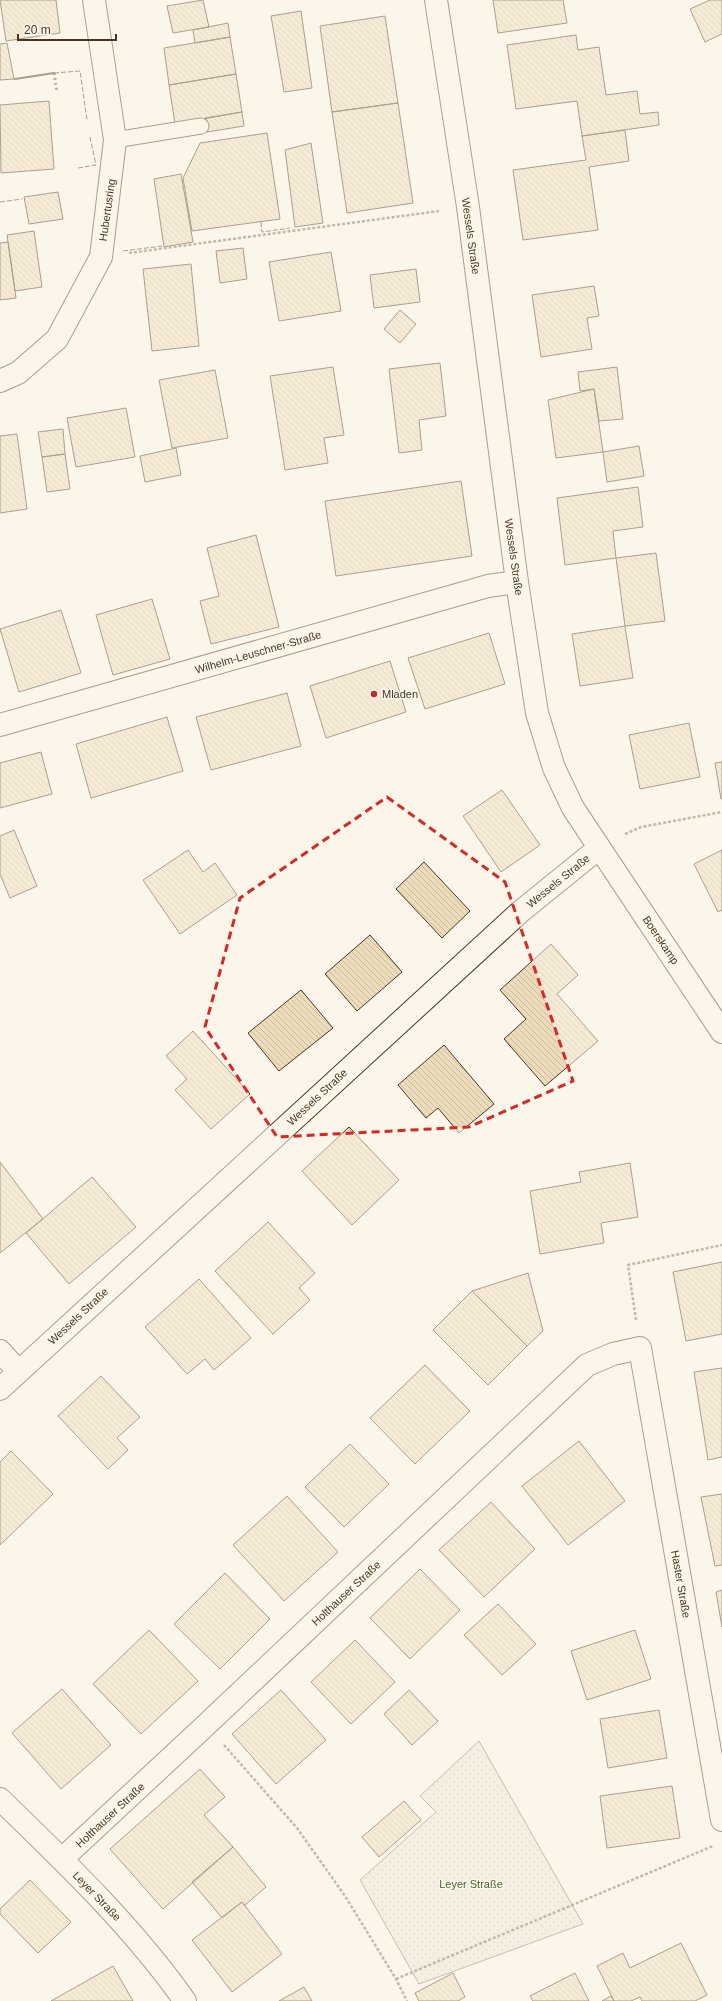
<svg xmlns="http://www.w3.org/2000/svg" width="722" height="2001" font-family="Arial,sans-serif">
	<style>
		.park { fill: url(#park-dots); stroke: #887966 }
		.building { fill: url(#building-back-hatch); stroke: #4a3520 }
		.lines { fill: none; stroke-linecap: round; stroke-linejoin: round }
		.service-casing { stroke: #4a3520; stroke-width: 17 }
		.minor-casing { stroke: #4a3520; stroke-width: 24 }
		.path { stroke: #7f6f5c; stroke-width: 2.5; stroke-dasharray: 3 2; stroke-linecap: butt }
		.service { stroke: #fbf6e9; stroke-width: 15 }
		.minor { stroke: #fbf6e9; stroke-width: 22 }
		.hedge { stroke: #436837; stroke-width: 3; stroke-dasharray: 2 3; stroke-linecap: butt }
		.fence { stroke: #4a3520; stroke-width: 1; stroke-dasharray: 5 2; stroke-linecap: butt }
		.wall { stroke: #4a3520; stroke-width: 2 }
		.marked { fill: none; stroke: #d62828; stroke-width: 3; stroke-dasharray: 8 5; stroke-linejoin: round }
		.poi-dot { fill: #c62828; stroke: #fbf6e9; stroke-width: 1.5 }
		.labels { text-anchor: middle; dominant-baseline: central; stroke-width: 3; stroke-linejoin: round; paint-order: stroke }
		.street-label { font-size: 11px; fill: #4a3520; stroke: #fbf6e9 }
		.poi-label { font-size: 11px; fill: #4a3520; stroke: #fbf6e9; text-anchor: start }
		.park-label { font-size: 11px; fill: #436837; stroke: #fbf6e9 }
	</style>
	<defs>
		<pattern id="park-dots" width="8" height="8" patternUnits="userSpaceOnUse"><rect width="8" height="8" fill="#ede6d9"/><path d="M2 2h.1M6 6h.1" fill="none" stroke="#cdc6ba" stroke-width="1.8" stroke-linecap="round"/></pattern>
		<pattern id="building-back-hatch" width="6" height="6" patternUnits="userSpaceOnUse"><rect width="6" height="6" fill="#ecdcbc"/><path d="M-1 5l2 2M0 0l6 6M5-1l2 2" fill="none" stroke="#ccbda1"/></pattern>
	</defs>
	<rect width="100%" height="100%" fill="#fbf6e9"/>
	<!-- park -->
	<path class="park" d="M479,1741L583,1924L419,1984L360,1880L436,1812L420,1796Z"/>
	<!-- building -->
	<path class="building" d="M0,0H56L60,33L6,41Z
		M203,0L209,27L173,33L167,6Z
		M493,0H563L567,23L498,33Z
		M710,0H722V34L705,42L690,9Z
		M301,11L312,88L284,92L271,16Z
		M385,16L398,103L332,112L320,26Z
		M228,23L230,37L195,43L193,30Z
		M576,35L578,50L599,47L606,95L637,91L640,114L658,112L659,125L582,136L577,101L516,109L507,45Z
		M230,37L236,74L169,85L164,48Z
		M7,43L14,79L0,80V44Z
		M236,74L242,112L175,124L169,85Z
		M49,101L54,169L1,173L0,105Z
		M398,103L413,203L347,213L332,112Z
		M242,112L244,126L207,132L205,118Z
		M625,130L629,161L589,167L598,230L523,240L513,170L586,160L582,136Z
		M267,133L280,219L192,231L183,178L200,143Z
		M311,143L323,223L295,227L285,150Z
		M181,174L193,242L164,247L154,179Z
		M58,192L63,219L29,224L24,197Z
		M34,231L42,287L15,291L7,235Z
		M8,242L16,298L0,300V243Z
		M243,248L247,279L220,283L216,251Z
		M331,252L341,311L279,321L269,262Z
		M191,264L199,346L152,351L143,269Z
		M416,269L420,302L374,308L370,275Z
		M594,286L599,316L587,318L592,349L541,357L532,295Z
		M400,310L416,324L400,343L384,329Z
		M440,363L446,416L419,420L422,450L399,453L389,369Z
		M333,367L344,435L324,438L328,463L285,470L270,376Z
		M617,367L623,419L599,421L594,389L580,391L578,372Z
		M215,370L228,438L172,448L159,380Z
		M594,389L603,452L556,458L548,400Z
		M126,408L135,457L76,467L67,418Z
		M63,429L65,454L42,457L38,432Z
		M17,434L27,509L0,513V436Z
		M639,446L644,476L607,482L603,452Z
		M176,448L181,475L145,482L140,456Z
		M65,454L70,489L47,492L42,457Z
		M461,481L472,556L336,576L325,501Z
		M638,487L643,527L613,531L616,558L565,565L557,498Z
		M256,535L279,627L211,644L200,601L219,596L207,548Z
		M656,553L665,621L625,626L616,558Z
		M152,599L170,659L113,675L96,615Z
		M61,610L81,673L19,692L0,629Z
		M625,626L633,678L580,686L572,634Z
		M489,633L505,684L425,709L408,658Z
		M390,661L406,712L326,738L310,686Z
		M287,693L301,746L211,770L196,717Z
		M167,717L183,771L91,798L76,744Z
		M689,723L700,777L640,789L629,735Z
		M41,752L52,794L0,808V763Z
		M722,762V799H721L715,763Z
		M502,790L540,845L501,872L463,816Z
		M14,830L37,886L10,898L0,874V836Z
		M188,850L203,872L215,863L237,895L180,934L143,880Z
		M722,850V910L718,912L694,864Z
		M424,862L470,911L442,938L396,889Z
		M370,935L402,972L357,1011L325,974Z
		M551,944L578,975L557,994L598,1041L545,1086L504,1039L526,1019L500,990Z
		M301,990L333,1028L279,1071L248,1033Z
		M193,1031L250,1094L211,1129L175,1090L187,1079L166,1056Z
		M444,1045L494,1104L459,1133L438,1108L426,1118L398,1085Z
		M349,1127L399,1180L352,1225L302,1171Z
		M0,1162L43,1219L0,1253Z
		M630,1163L638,1217L601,1223L604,1243L540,1254L530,1191L581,1182L579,1172Z
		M92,1177L136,1227L69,1284L26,1233Z
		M268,1222L315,1273L299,1288L310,1300L273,1334L215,1271Z
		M722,1262V1334L686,1341L673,1272Z
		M528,1273L543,1331L527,1346L472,1291Z
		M199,1279L251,1338L214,1370L205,1359L187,1374L145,1327Z
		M472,1291L527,1346L488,1385L433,1330Z
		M425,1365L470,1411L415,1464L370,1418Z
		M722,1368V1457L708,1460L694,1372Z
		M101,1376L140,1417L117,1438L128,1450L108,1469L58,1416Z
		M579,1441L625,1501L568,1545L522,1486Z
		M350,1444L389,1484L344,1527L305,1487Z
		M11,1451L53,1494L0,1545V1462Z
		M722,1494V1565L715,1566L701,1497Z
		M287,1496L338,1552L284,1601L233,1545Z
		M491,1502L535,1549L484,1597L439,1550Z
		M420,1569L460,1610L410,1659L370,1618Z
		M225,1573L270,1619L220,1669L174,1624Z
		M722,1590V1627L716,1592Z
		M498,1604L536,1644L502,1675L464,1635Z
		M149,1630L198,1681L141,1734L93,1684Z
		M635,1630L651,1679L587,1700L571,1651Z
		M355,1640L395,1682L351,1724L311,1682Z
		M62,1689L111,1745L61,1789L12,1733Z
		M281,1690L326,1740L276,1784L232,1734Z
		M409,1690L438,1721L412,1745L384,1714Z
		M659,1710L667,1758L608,1768L600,1719Z
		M200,1769L225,1797L204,1815L233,1847L163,1909L110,1849Z
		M672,1786L680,1838L607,1848L600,1796Z
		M404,1801L421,1820L379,1857L362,1837Z
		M233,1847L266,1887L245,1905L242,1902L222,1918L192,1882Z
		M30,1880L71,1922L38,1953L0,1914V1909Z
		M242,1902L282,1954L232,1992L192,1940Z
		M681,1943L707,1995L695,2001H642L640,1997L631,2001H614L597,1966L623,1953L630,1968Z
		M113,1966L133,2001H51Z
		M453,1973L465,1997L458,2001H419L415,1993Z
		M575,1973L589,2001H533L530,1996Z
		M304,1987L312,2001H279Z
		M611,1996L614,2001H602Z"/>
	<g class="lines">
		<!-- service casing -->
		<g class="service-casing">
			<path id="service" d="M115,140L201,126"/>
		</g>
		<!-- minor casing -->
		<g class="minor-casing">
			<path id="minor" d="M436,0L468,207L517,582L537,713L554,768L573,808L722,1032
				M0,381L18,373L57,339L101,257L115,140L94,0
				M0,725L488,586L517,582
				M0,1351L18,1371
				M0,1389L520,912L599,848
				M0,1799C66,1863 132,1926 185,2001
				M62,1859L206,1725L587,1365L613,1354L640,1348L722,1820"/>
		</g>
		<!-- path -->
		<path class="path" d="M129,253L439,211
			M625,834L641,827L722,812
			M636,1320L628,1265L722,1245
			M224,1745L297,1828L345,1896L396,1979L407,2001
			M396,1979L713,1846"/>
		<!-- service -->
		<use href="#service" class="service"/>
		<!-- minor -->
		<use href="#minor" class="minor"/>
		<!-- hedge -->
		<path class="hedge" d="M54,73L57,92"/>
		<!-- fence -->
		<path class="fence" d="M54,73L80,71L87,120
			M78,168L96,165L90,137
			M0,202L22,199
			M261,222L262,232L290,228
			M123,251L162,246"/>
		<!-- wall -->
		<path class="wall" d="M15,79L54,73"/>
	</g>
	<!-- marked area -->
	<path d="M0 0H722V2001H0ZM387,797L505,882L573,1081L469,1127L277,1137L205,1027L240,898Z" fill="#fbf6e9" fill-opacity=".55" fill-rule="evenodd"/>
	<path class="marked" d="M387,797L505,882L573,1081L469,1127L277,1137L205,1027L240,898Z"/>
	<!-- markers -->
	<circle class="poi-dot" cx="374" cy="694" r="4"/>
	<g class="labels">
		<!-- street labels -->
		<g class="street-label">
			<text transform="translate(107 210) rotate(-82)">Hubertusring</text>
			<text transform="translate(471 236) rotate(82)">Wessels Straße</text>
			<text transform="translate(514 557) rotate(82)">Wessels Straße</text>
			<text transform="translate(258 652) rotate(-16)">Wilhelm-Leuschner-Straße</text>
			<text transform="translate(558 881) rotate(-39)">Wessels Straße</text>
			<text transform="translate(661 940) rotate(56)">Boerskamp</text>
			<text transform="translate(317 1097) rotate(-43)">Wessels Straße</text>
			<text transform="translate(78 1316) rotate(-43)">Wessels Straße</text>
			<text transform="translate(681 1584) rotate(80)">Haster Straße</text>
			<text transform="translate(346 1593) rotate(-43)">Holthauser Straße</text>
			<text transform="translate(110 1815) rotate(-43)">Holthauser Straße</text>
			<text transform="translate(97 1896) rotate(46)">Leyer Straße</text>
		</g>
		<!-- poi labels -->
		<g class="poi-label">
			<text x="382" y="694">Mladen</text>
		</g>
		<!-- park labels -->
		<g class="park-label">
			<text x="471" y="1884">Leyer Straße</text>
		</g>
	</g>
	<!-- scale -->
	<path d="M18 34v6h98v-6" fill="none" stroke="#4a3520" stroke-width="2"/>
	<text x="24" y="34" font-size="12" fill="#4a3520" stroke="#fbf6e9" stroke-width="3" paint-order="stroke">20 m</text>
</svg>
